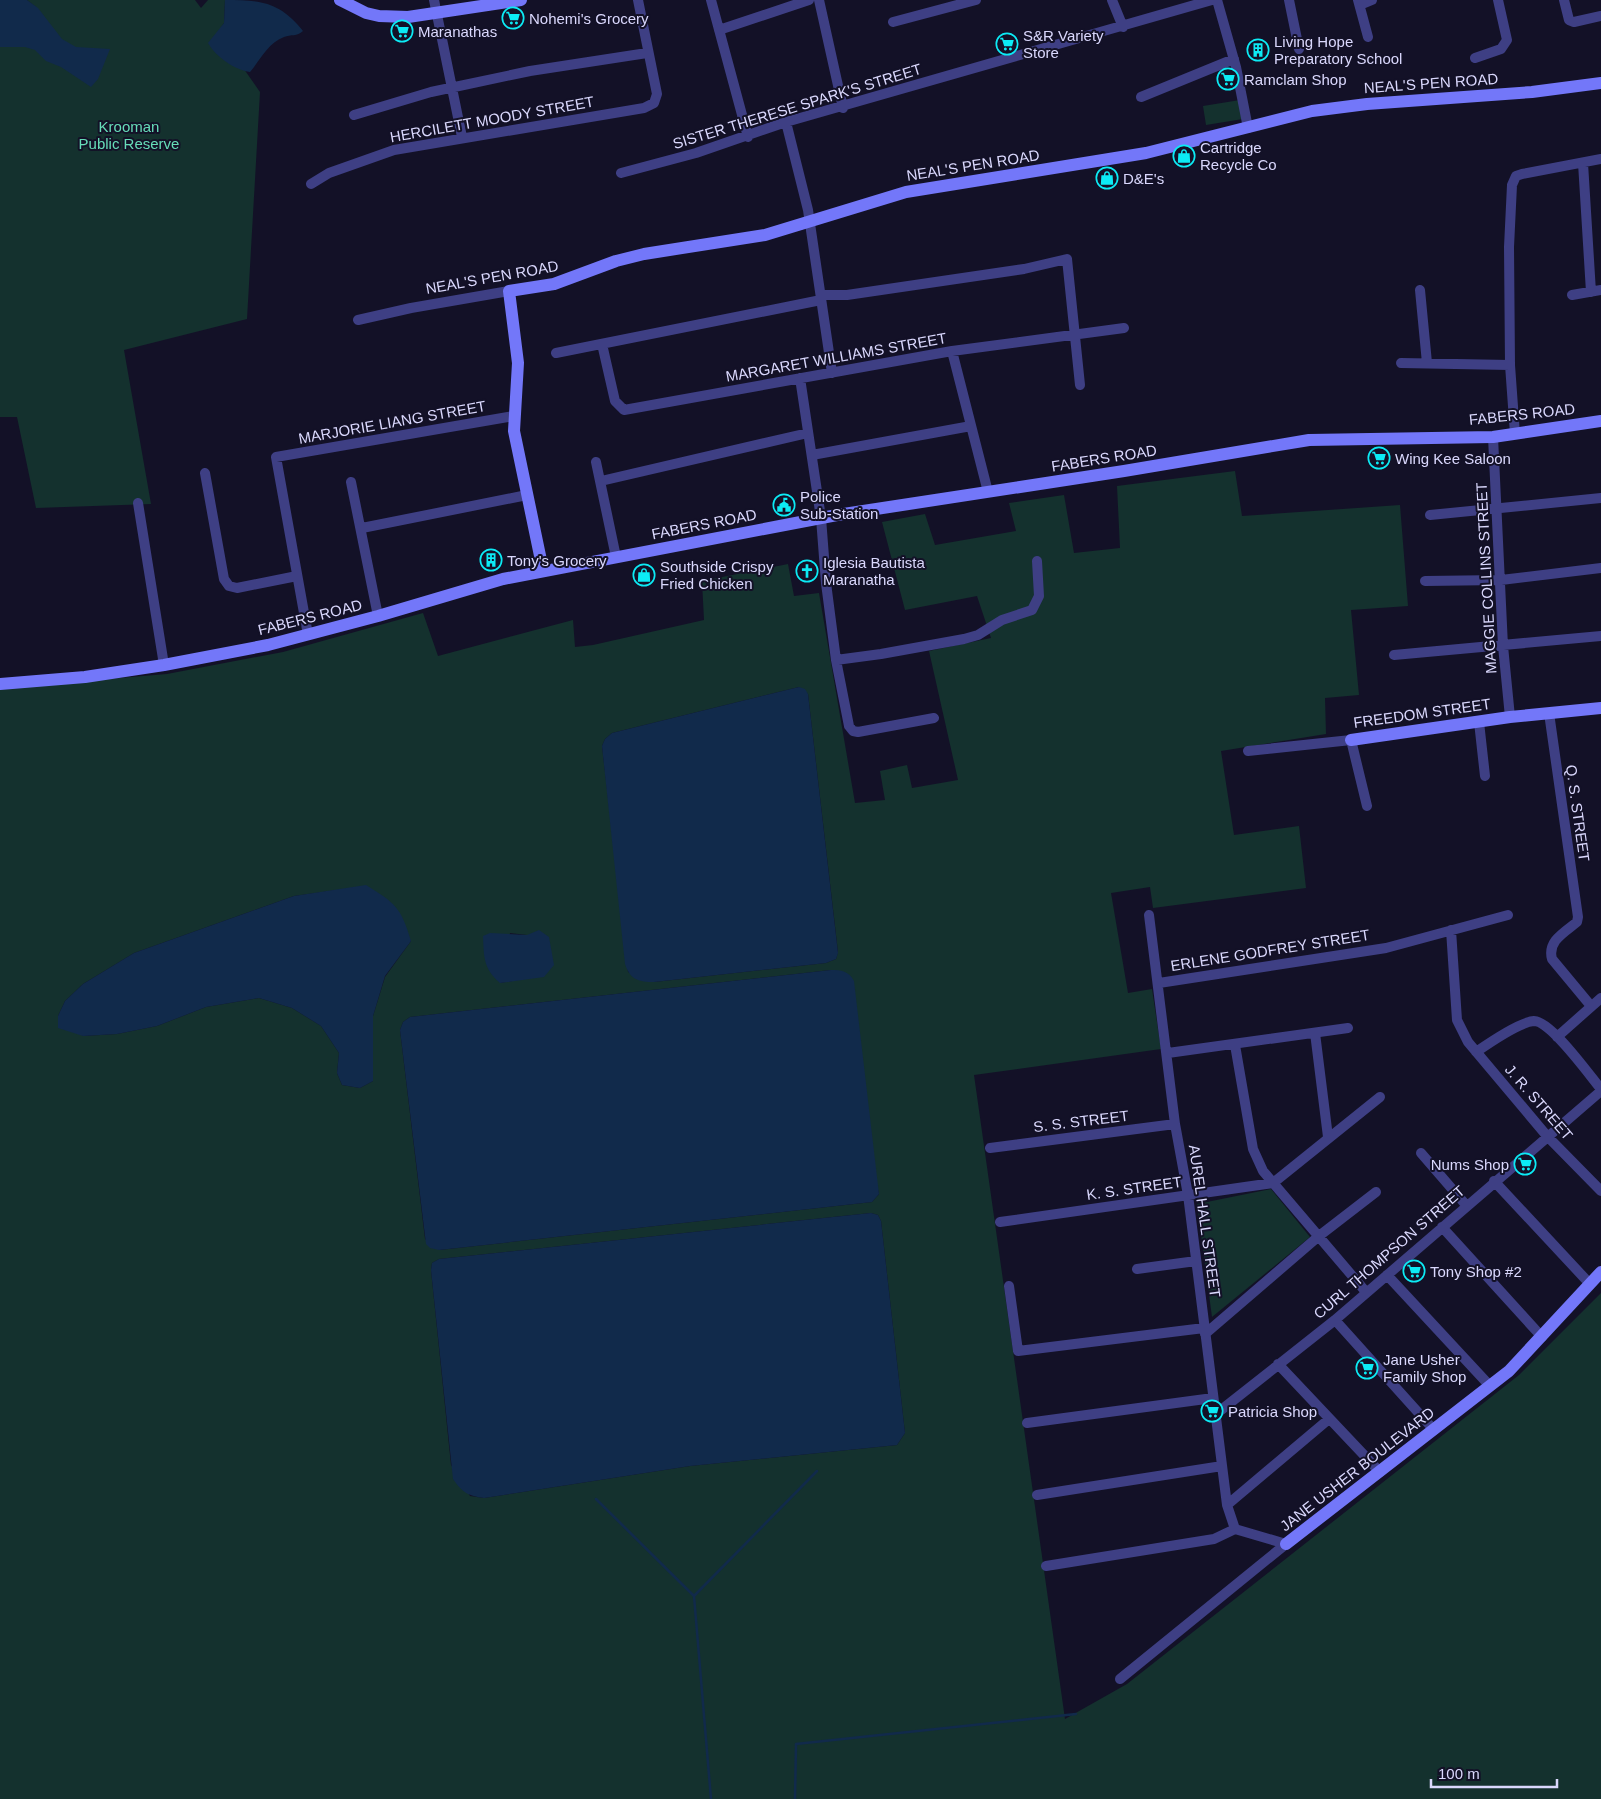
<svg xmlns="http://www.w3.org/2000/svg" width="1601" height="1799" font-family="Helvetica,sans-serif">
	<style>
		.green { fill: #14312e; fill-rule: evenodd }
		.water { fill: #112a4b }
		.lines { fill: none; stroke-linecap: round; stroke-linejoin: round }
		.stream { stroke: #112a4b; stroke-width: 2.5 }
		.street { stroke: #3e3f84; stroke-width: 10 }
		.secondary { stroke: #7377f9; stroke-width: 12 }
		.labels { text-anchor: middle; dominant-baseline: central; stroke-width: 4; stroke-linejoin: round; paint-order: stroke }
		.poi-label { font-size: 15px; fill: #dad8fd; stroke: #131127; text-anchor: start }
		.street-label { font-size: 15px; fill: #dad8fd; stroke: #131127 }
		.park-label { font-size: 15px; fill: #66dcb8; stroke: #131127 }
	</style>
	<rect width="100%" height="100%" fill="#131127"/>
	<!-- green -->
	<path class="green" d="M27,0H195L201,8L208,0H225L224,23L218,32L260,92L247,319L124,350L151,504L36,508L17,417H0V47L11,46L37,8Z
		M1240,100L1243,119L1206,125L1203,106Z
		M1235,471L1242,516L1400,505L1408,606L1351,610L1359,695L1325,698L1326,734L1221,751L1234,835L1299,826L1306,888L1153,908L1150,887L1111,893L1128,993L1152,989L1161,1049L974,1075L1065,1719L1127,1684L1519,1375L1601,1293V1799H0V688L167,674L283,652L423,613L438,656L573,620L575,647L593,645L704,620L702,581L788,564L794,596L819,593L855,803L885,800L880,771L907,765L912,788L958,780L929,651L991,638L977,596L905,610L882,522L925,514L935,545L1016,531L1009,503L1064,495L1074,553L1120,548L1117,486ZM799,687L808,694L838,952L836,959L826,963L654,982L628,972L602,746L605,739L612,733ZM366,886L411,941L385,977L373,1016V1081L360,1088L342,1085L337,1073L339,1053L321,1026L292,1008L259,998L206,1007L157,1026L117,1034L83,1036L58,1016L65,1001L83,984L134,953L294,896ZM510,933L527,935L518,980L500,983ZM831,970L879,1194L872,1202L439,1250L425,1239L400,1030L403,1022L410,1017ZM871,1213L878,1215L881,1221L905,1433L897,1445L690,1466L484,1498L470,1496L451,1465L431,1270L432,1263L439,1259Z
		M1271,1189L1310,1237L1212,1317L1197,1204Z"/>
	<!-- water -->
	<path class="water" d="M0,0H27L38,8L62,39L76,47L110,49L98,79L91,87L61,67L46,61L35,50L25,47H0Z
		M225,0C261,0 280,2 303,31C297,37 291,34 284,37C267,44 261,59 250,72C235,70 216,57 208,43L224,23Z
		M799,687L805,689L808,694L838,953L836,959L826,963L654,982C639,982 630,980 625,964L602,746L605,739L612,733Z
		M366,885C395,903 401,907 411,941L385,976L373,1016V1081L360,1088L342,1085L337,1073L339,1053L321,1026L292,1008L259,998L206,1007L157,1026L117,1034L83,1036L58,1028V1016L65,1001L83,984L134,953L294,896Z
		M539,930L549,937L554,965L544,977L500,983C483,968 484,957 483,936L490,933L527,935Z
		M831,970C841,970 849,971 854,981L879,1194L872,1202L439,1250L430,1248L426,1244L400,1030L403,1022L410,1017Z
		M871,1213L878,1215L881,1221L905,1433L897,1445L690,1466L484,1498C468,1496 462,1492 453,1479L431,1270L432,1263L439,1259Z"/>
	<g class="lines">
		<!-- stream -->
		<path class="stream" d="M596,1499L694,1596L711,1799
			M694,1596L817,1471
			M795,1799L796,1744L1076,1714"/>
		<!-- street -->
		<path class="street" d="M434,0L462,137
			M711,0L748,137
			M819,0L843,108
			M1112,0L1123,27
			M1217,0L1236,67L1248,128
			M1289,0L1299,49
			M1358,0L1368,37
			M1564,0L1569,20L1574,22L1601,16
			M1360,5L1372,0
			M893,22L976,0
			M719,30L809,0
			M1475,58L1501,49L1507,40L1498,0
			M1141,97L1234,59
			M354,115L431,92L530,71L647,53
			M786,122L808,210L832,373
			M1583,163L1591,292
			M621,173L696,153L786,122L1212,0
			M311,184L329,173L394,150L644,108L654,103L657,94L638,0
			M1420,290L1427,363
			M821,295H847L1024,269L1067,259L1080,385
			M1572,295L1601,290
			M358,320L411,308L509,291
			M602,344L615,401L624,410L952,351L1124,328
			M952,351L988,492
			M556,353L821,300
			M1401,363L1510,365
			M800,378L821,518L826,583L836,660L849,726L853,731L858,732L934,718
			M1515,434L1510,365L1509,247L1512,185L1516,176L1522,174L1601,159
			M1493,437L1503,646L1510,717
			M812,455L971,426
			M596,462L616,557
			M205,473L224,579L229,586L237,588L297,576
			M601,481L808,433
			M351,482L378,616
			M138,503L164,665
			M1430,515L1601,498
			M362,528L527,495
			M1425,581L1501,580L1601,568
			M308,635L276,457L514,416
			M1394,655L1601,636
			M836,660L881,654L964,639L978,635L1002,620L1032,610L1039,596L1037,561
			M1549,713L1578,917L1577,922C1565,932 1547,941 1552,959L1591,1006
			M1479,722L1485,776
			M1248,751L1351,740L1367,806
			M1149,915L1175,1124L1188,1195L1227,1505L1235,1529
			M1451,930L1457,1020L1468,1042L1547,1136L1601,1191
			M1159,983L1386,948L1508,915
			M1315,1033L1328,1137
			M1557,1037L1601,998
			M1235,1045L1253,1149L1263,1171L1366,1292
			M1476,1052C1489,1043 1519,1022 1534,1021C1551,1021 1590,1076 1601,1089
			M1168,1053L1348,1028
			M990,1148L1175,1124
			M1421,1153L1466,1205
			M1494,1181L1590,1284
			M1000,1222L1273,1183L1380,1097
			M1442,1227L1542,1337
			M1137,1269L1196,1261
			M1387,1275L1490,1386
			M1009,1286L1018,1351L1204,1328
			M1335,1320L1434,1430
			M1205,1334L1319,1236L1376,1192
			M1278,1364L1380,1472
			M1216,1414L1335,1320L1601,1091
			M1027,1423L1213,1398
			M1037,1495L1222,1466
			M1227,1505L1329,1419
			M1235,1529L1286,1544
			M1046,1566L1214,1539L1235,1529
			M1120,1679L1286,1544"/>
		<!-- secondary -->
		<path class="secondary" d="M340,0L366,13L379,16L408,17L521,0
			M543,570L514,431L518,363L509,291L554,284L616,261L644,254L765,235L906,192L1146,153L1312,111L1367,104L1532,92L1601,83
			M0,684L85,677L164,665L268,645L378,616L503,579L837,515L1124,471L1309,440L1493,437L1601,421
			M1351,740L1510,717L1601,708
			M1286,1544L1509,1371L1601,1272"/>
	</g>
	<!-- icons -->
	<defs>
		<g id="supermarket-ring" transform="scale(1.125)"><circle r="9.5" fill="#131127" stroke="#0cebf5" stroke-width="1.5"/><path d="M-6-5.5h2.5l.6 2H6L4.5 2H-2.5L-4.4-4H-6ZM-1.5 3.2a1.3 1.3 0 1 0 .1 0ZM3 3.2a1.3 1.3 0 1 0 .1 0Z" fill="#0cebf5"/></g>
		<g id="building-ring" transform="scale(1.125)"><circle r="9.5" fill="#131127" stroke="#0cebf5" stroke-width="1.5"/><path d="M-4-6H4V6H1V3H-1V6H-4ZM-2.5-4.3h1.7v1.8h-1.7ZM.8-4.3h1.7v1.8H.8ZM-2.5-1h1.7V.8h-1.7ZM.8-1h1.7V.8H.8Z" fill="#0cebf5"/></g>
		<g id="shop-ring" transform="scale(1.125)"><circle r="9.5" fill="#131127" stroke="#0cebf5" stroke-width="1.5"/><path d="M-5-2.5h2.3a2.7 3.5 0 0 1 5.4 0H5L5.5 6h-11ZM-1.5-2.5h3a1.5 2.3 0 0 0-3 0Z" fill="#0cebf5"/></g>
		<g id="civic-ring" transform="scale(1.125)"><circle r="9.5" fill="#131127" stroke="#0cebf5" stroke-width="1.5"/><path d="M-.6-6.5H3V-4.5H.6V-3L4-1V1h2V6H-6V1h2V-1L-.6-3ZM-1.2 2.5V6h2.4V2.5Z" fill="#0cebf5"/></g>
		<g id="church-ring" transform="scale(1.125)"><circle r="9.5" fill="#131127" stroke="#0cebf5" stroke-width="1.5"/><path d="M-1.2-6h2.4v3.5h3.3v2.4h-3.3V6h-2.4V-.1h-3.3v-2.4h3.3Z" fill="#0cebf5"/></g>
	</defs>
	<g fill-rule="evenodd">
		<use href="#supermarket-ring" x="513" y="18"/>
		<use href="#supermarket-ring" x="402" y="31"/>
		<use href="#supermarket-ring" x="1007" y="44"/>
		<use href="#building-ring" x="1258" y="50"/>
		<use href="#supermarket-ring" x="1228" y="79"/>
		<use href="#shop-ring" x="1184" y="156"/>
		<use href="#shop-ring" x="1107" y="178"/>
		<use href="#supermarket-ring" x="1379" y="458"/>
		<use href="#civic-ring" x="784" y="505"/>
		<use href="#building-ring" x="491" y="560"/>
		<use href="#church-ring" x="807" y="571"/>
		<use href="#shop-ring" x="644" y="575"/>
		<use href="#supermarket-ring" x="1525" y="1164"/>
		<use href="#supermarket-ring" x="1414" y="1271"/>
		<use href="#supermarket-ring" x="1367" y="1368"/>
		<use href="#supermarket-ring" x="1212" y="1411"/>
	</g>
	<g class="labels">
		<!-- poi labels -->
		<g class="poi-label">
			<text x="529" y="18">Nohemi's Grocery</text>
			<text x="418" y="31">Maranathas</text>
			<text x="1023" y="35">S&amp;R Variety<tspan x="1023" dy="17">Store</tspan></text>
			<text x="1274" y="41">Living Hope<tspan x="1274" dy="17">Preparatory School</tspan></text>
			<text x="1244" y="79">Ramclam Shop</text>
			<text x="1200" y="147">Cartridge<tspan x="1200" dy="17">Recycle Co</tspan></text>
			<text x="1123" y="178">D&amp;E's</text>
			<text x="1395" y="458">Wing Kee Saloon</text>
			<text x="800" y="496">Police<tspan x="800" dy="17">Sub-Station</tspan></text>
			<text x="507" y="560">Tony's Grocery</text>
			<text x="823" y="562">Iglesia Bautista<tspan x="823" dy="17">Maranatha</tspan></text>
			<text x="660" y="566">Southside Crispy<tspan x="660" dy="17">Fried Chicken</tspan></text>
			<text x="1509" y="1164" text-anchor="end">Nums Shop</text>
			<text x="1430" y="1271">Tony Shop #2</text>
			<text x="1383" y="1359">Jane Usher<tspan x="1383" dy="17">Family Shop</tspan></text>
			<text x="1228" y="1411">Patricia Shop</text>
		</g>
		<!-- street labels -->
		<g class="street-label">
			<text transform="translate(1431 83) rotate(-4)">NEAL'S PEN ROAD</text>
			<text transform="translate(797 106) rotate(-17)">SISTER THERESE SPARK'S STREET</text>
			<text transform="translate(492 119) rotate(-10)">HERCILETT MOODY STREET</text>
			<text transform="translate(973 165) rotate(-9)">NEAL'S PEN ROAD</text>
			<text transform="translate(492 277) rotate(-10)">NEAL'S PEN ROAD</text>
			<text transform="translate(836 357) rotate(-10)">MARGARET WILLIAMS STREET</text>
			<text transform="translate(1522 414) rotate(-6)">FABERS ROAD</text>
			<text transform="translate(392 422) rotate(-10)">MARJORIE LIANG STREET</text>
			<text transform="translate(1104 458) rotate(-9)">FABERS ROAD</text>
			<text transform="translate(704 524) rotate(-11)">FABERS ROAD</text>
			<text transform="translate(1486 578) rotate(-93)">MAGGIE COLLINS STREET</text>
			<text transform="translate(310 617) rotate(-14)">FABERS ROAD</text>
			<text transform="translate(1422 713) rotate(-8)">FREEDOM STREET</text>
			<text transform="translate(1578 813) rotate(82)">Q. S. STREET</text>
			<text transform="translate(1270 950) rotate(-9)">ERLENE GODFREY STREET</text>
			<text transform="translate(1539 1102) rotate(49)">J. R. STREET</text>
			<text transform="translate(1081 1121) rotate(-7)">S. S. STREET</text>
			<text transform="translate(1134 1188) rotate(-8)">K. S. STREET</text>
			<text transform="translate(1205 1221) rotate(82)">AUREL HALL STREET</text>
			<text transform="translate(1389 1252) rotate(-41)">CURL THOMPSON STREET</text>
			<text transform="translate(1357 1469) rotate(-38)">JANE USHER BOULEVARD</text>
		</g>
		<!-- park labels -->
		<g class="park-label">
			<text x="129" y="126">Krooman<tspan x="129" dy="17">Public Reserve</tspan></text>
		</g>
	</g>
	<!-- scale -->
	<path d="M1431 1779v8h126v-8" fill="none" stroke="#dad8fd" stroke-width="2.5"/>
	<text x="1438" y="1779" font-size="15" fill="#dad8fd" stroke="#131127" stroke-width="4" paint-order="stroke">100 m</text>
</svg>
